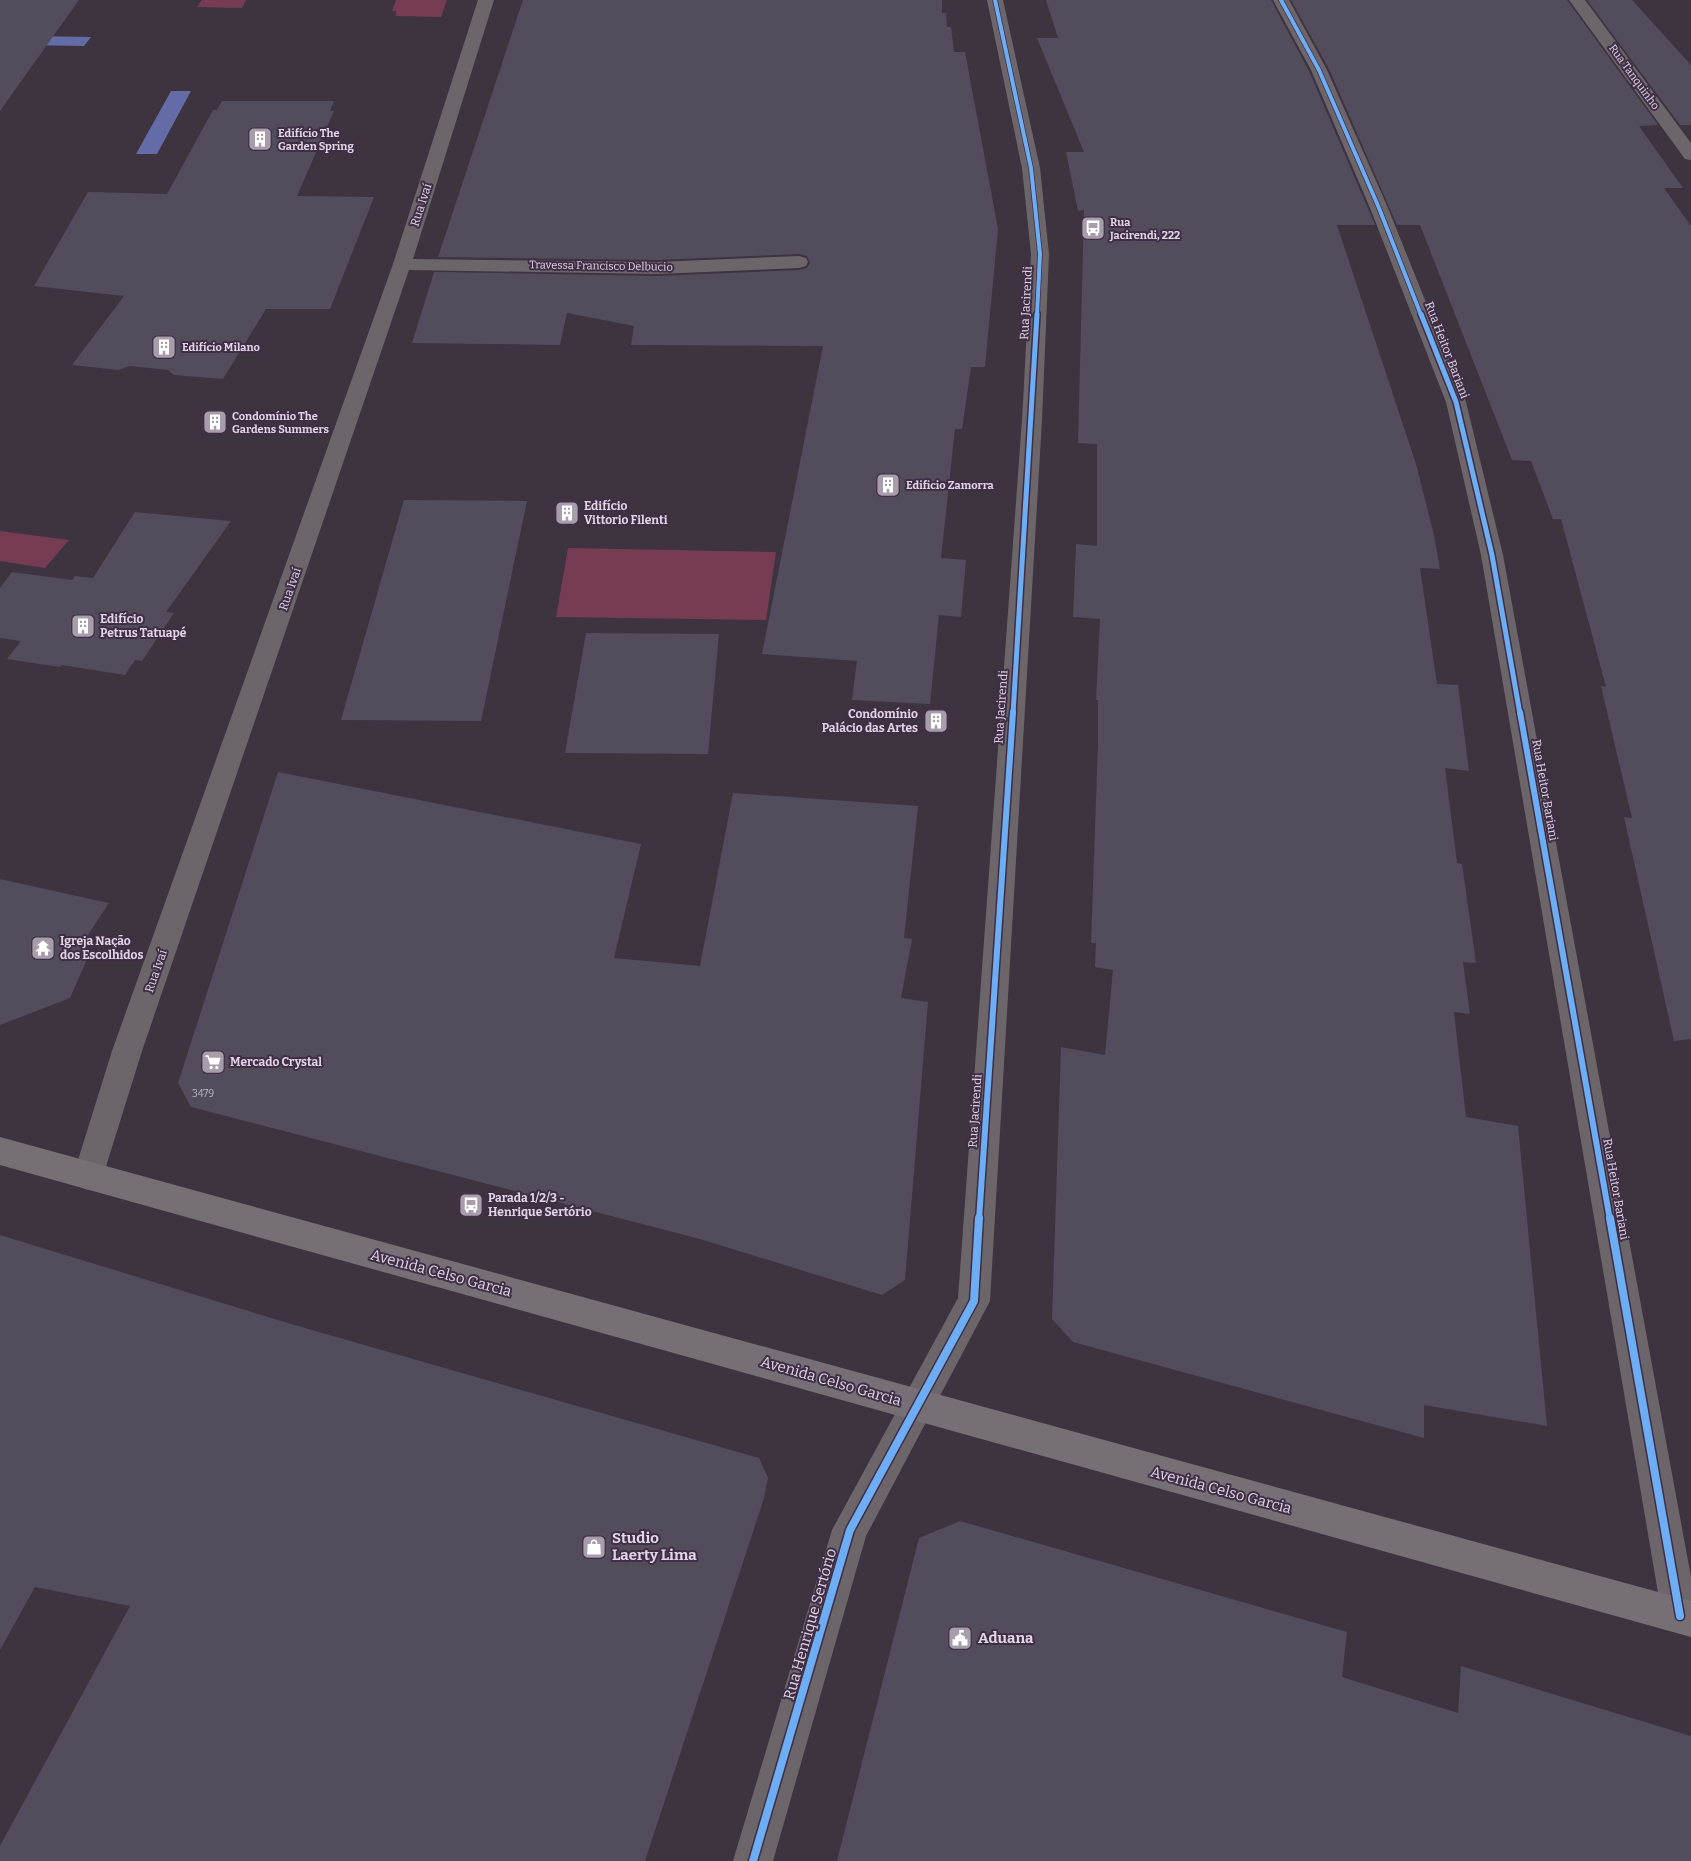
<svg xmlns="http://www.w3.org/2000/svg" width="1691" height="1861" font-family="Bitter,serif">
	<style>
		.green { fill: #763c54 }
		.water { fill: #636ca6 }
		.building { fill: #534c5d }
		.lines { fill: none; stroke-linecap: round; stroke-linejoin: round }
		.minor { fill: #6c666b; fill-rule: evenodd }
		.major { fill: #767076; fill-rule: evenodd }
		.cycleway-far3-casing { stroke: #3f2e46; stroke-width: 5.5 }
		.cycleway-far2-casing { stroke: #3f2e46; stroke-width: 8 }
		.cycleway-far1-casing { stroke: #3f2e46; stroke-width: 9 }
		.cycleway-casing { stroke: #3f2e46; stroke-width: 11 }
		.cycleway-far3 { stroke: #6dadf4; stroke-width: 4 }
		.cycleway-far2 { stroke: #6dadf4; stroke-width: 5 }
		.cycleway-far1 { stroke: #6dadf4; stroke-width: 6 }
		.cycleway { stroke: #6dadf4; stroke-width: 8 }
		.labels { text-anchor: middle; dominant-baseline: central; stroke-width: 4; stroke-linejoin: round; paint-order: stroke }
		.number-label { font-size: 10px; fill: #bdb4c3 }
		.far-street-label { font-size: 11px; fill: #e0d6e5; stroke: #3f2e46 }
		.far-poi-label { font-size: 11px; font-weight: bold; fill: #e0d6e5; stroke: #3f2e46; text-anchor: start }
		.street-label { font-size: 12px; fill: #e0d6e5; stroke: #3f2e46 }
		.poi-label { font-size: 12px; font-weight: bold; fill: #e0d6e5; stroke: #3f2e46; text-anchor: start }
		.near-street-label { font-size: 15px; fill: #e0d6e5; stroke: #3f2e46 }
		.near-poi-label { font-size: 15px; font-weight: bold; fill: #e0d6e5; stroke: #3f2e46; text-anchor: start }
	</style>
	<rect width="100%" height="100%" fill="#3d3440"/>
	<!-- green -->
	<path class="green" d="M202,0H246L242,8L197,7Z
		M396,0H447L441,17L396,16V11H392Z
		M0,531L69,540L45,568L0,561Z
		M568,548L776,552L766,620L556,617Z"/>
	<!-- water -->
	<path class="water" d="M28,36L91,37L84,46L21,45Z
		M171,91H191L157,154H136Z"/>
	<!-- building -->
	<path class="building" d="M0,0H79L0,111Z
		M523,0H942V13H946L947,27H951L954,52H965L998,229L985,367H971L962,429H955L941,558L966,560L961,617L939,615L930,704L852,700L857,661L762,654L823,346L631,345L634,326L567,313L560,345L412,343L434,272L657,276L799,270L807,268L810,263L807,256L799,254L657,260L438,257Z
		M1046,0H1271L1309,71L1375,225H1337L1416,464L1434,535L1440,569L1420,568L1437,684L1458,685L1469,771L1445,768L1457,863L1462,864L1476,963L1463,962L1470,1014L1454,1012L1466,1117L1518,1126L1547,1426L1424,1405V1438L1073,1342L1052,1319L1061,1047L1105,1055L1113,970L1095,967L1096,943H1091L1098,744V700H1096L1100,619L1073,617L1076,544L1097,546V444L1078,443L1084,210L1078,211L1066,152H1084L1037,38H1058Z
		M1291,0H1567L1658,125L1639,126L1683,188H1664L1691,226V1039L1674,1041L1624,817L1632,818L1601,686L1606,687L1561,519H1553L1531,461L1512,460L1420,225H1397L1329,69Z
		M1587,0H1632L1691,65V125H1680Z
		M222,101H334L330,111H334L297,196L374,197L330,309H266L223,379L174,375L168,370L130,366L118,370L72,365L124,296L34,286L88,192L167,194L213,110H217Z
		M404,500L527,501L481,721L341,720Z
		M135,512L231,521L166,612L174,613L142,661L135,660L125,675L62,665L60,667L7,659L21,641L0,638V588L12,572L72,580L75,576L93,578Z
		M586,633L719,634L708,754L565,753Z
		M278,772L641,844L614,958L700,966L733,793L918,806L904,938L912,939L901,998L928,1002L905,1280L882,1295L700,1239L191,1107L178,1083Z
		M0,879L109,903L84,941L89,955L70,998L0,1025Z
		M0,1235L291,1324L759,1458L768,1478L764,1498L645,1861H0V1846L130,1606L35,1587L0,1650Z
		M960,1521L1347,1632L1342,1677L1458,1713L1461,1666L1691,1736V1861H837L919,1538Z"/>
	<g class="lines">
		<!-- minor -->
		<path class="minor" d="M478,0H494L413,259L657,262L799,256L806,258L808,262L806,266L799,268L657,274L409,270L142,1051L103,1176L99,1186L88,1190L77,1186L73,1176L112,1051L393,264Z
			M987,0H1003L1040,168L1049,254L1042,420L990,1301L866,1536L773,1861H733L832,1530L958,1298L1022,420L1031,254L1022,168Z
			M1273,0H1289L1327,70L1388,208L1466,402L1503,555L1691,1577V1630L1680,1634L1667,1629L1662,1616L1481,555L1446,402L1370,208L1311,70Z
			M1569,0H1585L1691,143V160L1685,159Z"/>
		<!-- major -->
		<path class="major" d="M0,1137L1691,1601V1637L0,1165Z"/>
		<!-- cycleway-far3 casing -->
		<g class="cycleway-far3-casing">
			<path id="cycleway-far3" d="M995,0L1031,168L1040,254L1037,315
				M1281,0L1319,70L1379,208L1421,315"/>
		</g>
		<!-- cycleway-far2 casing -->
		<g class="cycleway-far2-casing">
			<path id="cycleway-far2" d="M1421,314L1456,402L1492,555L1520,714
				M1013,714L1037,314"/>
		</g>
		<!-- cycleway-far1 casing -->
		<g class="cycleway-far1-casing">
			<path id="cycleway-far1" d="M1520,712L1610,1220
				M979,1220L1013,712"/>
		</g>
		<!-- cycleway casing -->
		<g class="cycleway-casing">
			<path id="cycleway" d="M1610,1218L1680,1616
				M753,1861L850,1530L974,1301L979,1218"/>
		</g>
		<!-- cycleway-far3 -->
		<use href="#cycleway-far3" class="cycleway-far3"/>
		<!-- cycleway-far2 -->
		<use href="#cycleway-far2" class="cycleway-far2"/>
		<!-- cycleway-far1 -->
		<use href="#cycleway-far1" class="cycleway-far1"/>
		<!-- cycleway -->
		<use href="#cycleway" class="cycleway"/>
	</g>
	<!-- icons -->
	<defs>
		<g id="building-square" transform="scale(1.25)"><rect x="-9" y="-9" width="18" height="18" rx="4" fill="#a79dab" stroke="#3f2e46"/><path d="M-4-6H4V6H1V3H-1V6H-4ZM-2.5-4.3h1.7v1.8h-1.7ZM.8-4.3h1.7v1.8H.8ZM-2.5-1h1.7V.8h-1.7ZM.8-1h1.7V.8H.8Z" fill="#fff"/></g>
		<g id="bus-square" transform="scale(1.25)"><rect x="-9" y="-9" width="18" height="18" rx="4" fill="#a79dab" stroke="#3f2e46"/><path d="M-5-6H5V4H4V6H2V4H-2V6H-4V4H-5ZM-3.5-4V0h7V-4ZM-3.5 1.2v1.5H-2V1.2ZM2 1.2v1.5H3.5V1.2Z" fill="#fff"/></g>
		<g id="temple-square" transform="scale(1.25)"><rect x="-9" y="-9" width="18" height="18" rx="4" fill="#a79dab" stroke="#3f2e46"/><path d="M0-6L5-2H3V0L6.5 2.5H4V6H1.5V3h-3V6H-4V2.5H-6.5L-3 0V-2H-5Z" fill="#fff"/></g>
		<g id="supermarket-square" transform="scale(1.25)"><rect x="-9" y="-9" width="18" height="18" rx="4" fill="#a79dab" stroke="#3f2e46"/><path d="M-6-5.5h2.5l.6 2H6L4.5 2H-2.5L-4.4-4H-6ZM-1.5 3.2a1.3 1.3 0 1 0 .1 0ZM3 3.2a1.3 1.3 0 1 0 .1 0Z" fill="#fff"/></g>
		<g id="shop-square" transform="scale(1.25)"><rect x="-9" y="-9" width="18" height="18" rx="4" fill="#a79dab" stroke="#3f2e46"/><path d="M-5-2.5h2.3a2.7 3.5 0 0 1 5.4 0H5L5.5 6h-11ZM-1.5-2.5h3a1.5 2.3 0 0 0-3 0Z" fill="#fff"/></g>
		<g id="civic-square" transform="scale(1.25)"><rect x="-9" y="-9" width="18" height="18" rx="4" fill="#a79dab" stroke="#3f2e46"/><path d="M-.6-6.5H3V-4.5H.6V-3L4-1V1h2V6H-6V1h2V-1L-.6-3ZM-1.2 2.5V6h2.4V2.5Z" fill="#fff"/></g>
	</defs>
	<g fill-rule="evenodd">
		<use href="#building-square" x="260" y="139"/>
		<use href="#bus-square" x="1093" y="228"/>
		<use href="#building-square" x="164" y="347"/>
		<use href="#building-square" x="215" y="422"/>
		<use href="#building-square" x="888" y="485"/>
		<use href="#building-square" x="567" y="513"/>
		<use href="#building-square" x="83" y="626"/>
		<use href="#building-square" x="936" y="721"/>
		<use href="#temple-square" x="43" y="948"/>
		<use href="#supermarket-square" x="213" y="1062"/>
		<use href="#bus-square" x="471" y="1205"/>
		<use href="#shop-square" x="594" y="1547"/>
		<use href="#civic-square" x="960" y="1638"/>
	</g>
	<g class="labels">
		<!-- number labels -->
		<g class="number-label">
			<text x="203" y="1094">3479</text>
		</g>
		<!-- far-street labels -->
		<g class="far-street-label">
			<text transform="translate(1634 77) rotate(54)">Rua Tanquinho</text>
			<text transform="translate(601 266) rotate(1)">Travessa Francisco Delbucio</text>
		</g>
		<!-- far-poi labels -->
		<g class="far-poi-label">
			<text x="278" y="133">Edifício The<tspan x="278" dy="13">Garden Spring</tspan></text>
			<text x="1110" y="222">Rua<tspan x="1110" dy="13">Jacirendi, 222</tspan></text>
			<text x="182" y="347">Edifício Milano</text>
			<text x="232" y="416">Condomínio The<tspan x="232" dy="13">Gardens Summers</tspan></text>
			<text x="906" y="485">Edificio Zamorra</text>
		</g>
		<!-- street labels -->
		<g class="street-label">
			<text transform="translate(421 205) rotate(-72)">Rua Ivaí</text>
			<text transform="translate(1026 303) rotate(-87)">Rua Jacirendi</text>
			<text transform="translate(1447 350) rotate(69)">Rua Heitor Bariani</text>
			<text transform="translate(290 589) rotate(-71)">Rua Ivaí</text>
			<text transform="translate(1001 707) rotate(-86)">Rua Jacirendi</text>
			<text transform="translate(1545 790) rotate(80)">Rua Heitor Bariani</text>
			<text transform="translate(156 971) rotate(-71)">Rua Ivaí</text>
			<text transform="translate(975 1111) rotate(-86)">Rua Jacirendi</text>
			<text transform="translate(1616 1189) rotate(80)">Rua Heitor Bariani</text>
		</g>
		<!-- poi labels -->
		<g class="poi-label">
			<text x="584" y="506">Edifício<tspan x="584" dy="14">Vittorio Filenti</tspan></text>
			<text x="100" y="619">Edifício<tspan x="100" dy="14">Petrus Tatuapé</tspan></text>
			<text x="918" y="714" text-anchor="end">Condomínio<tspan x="918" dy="14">Palácio das Artes</tspan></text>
			<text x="60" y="941">Igreja Nação<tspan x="60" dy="14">dos Escolhidos</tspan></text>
			<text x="230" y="1062">Mercado Crystal</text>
			<text x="488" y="1198">Parada 1/2/3 -<tspan x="488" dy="14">Henrique Sertório</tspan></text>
		</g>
		<!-- near-street labels -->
		<g class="near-street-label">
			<text transform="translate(441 1273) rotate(15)">Avenida Celso Garcia</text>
			<text transform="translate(831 1381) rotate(16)">Avenida Celso Garcia</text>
			<text transform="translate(1221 1490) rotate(15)">Avenida Celso Garcia</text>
			<text transform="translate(810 1624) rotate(-74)">Rua Henrique Sertório</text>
		</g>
		<!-- near-poi labels -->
		<g class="near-poi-label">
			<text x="612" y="1538">Studio<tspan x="612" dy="17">Laerty Lima</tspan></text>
			<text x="978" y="1638">Aduana</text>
		</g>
	</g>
</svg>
